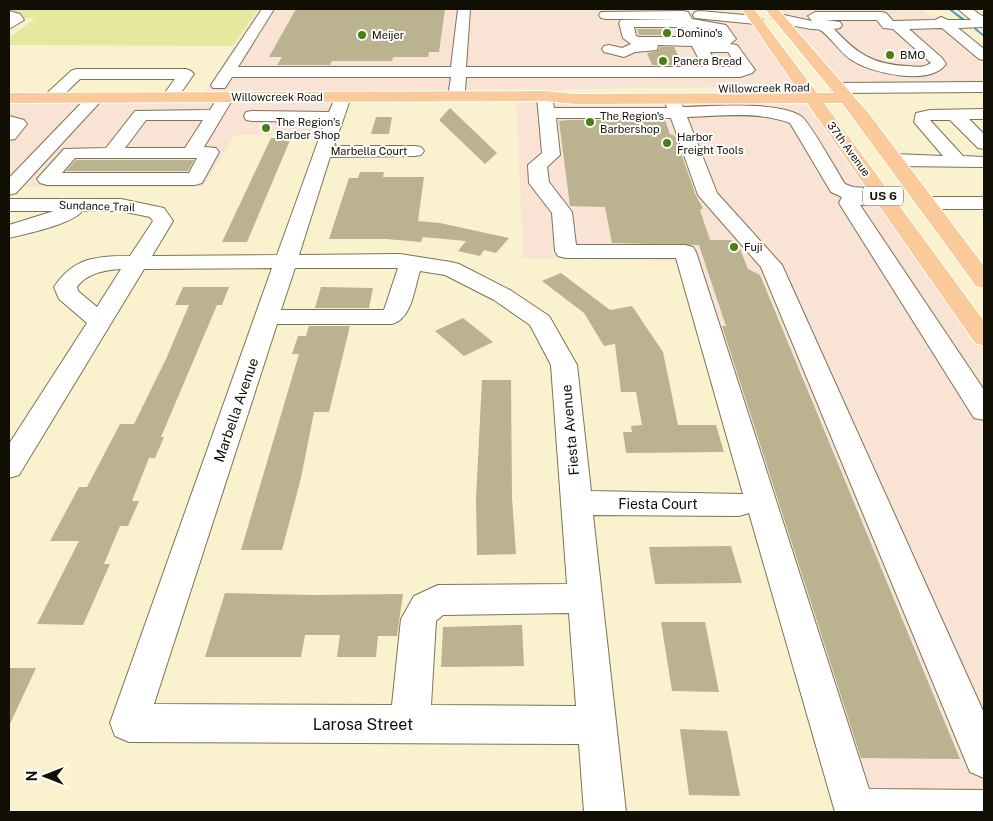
<svg xmlns="http://www.w3.org/2000/svg" width="993" height="821" font-family="'Public Sans',sans-serif">
	<style>
		.commercial { fill: #f8e3d4 }
		.green { fill: #e5e99f }
		.lines { fill: none; stroke-linecap: round; stroke-linejoin: round }
		.stream { fill: #4a9dc0; fill-rule: evenodd }
		.building { fill: #bbb290 }
		.minor-casing { stroke: #7c7454; stroke-width: 2 }
		.major-casing { stroke: #fff; stroke-width: 2 }
		.minor { fill: #fff; fill-rule: evenodd }
		.major { fill: #fbca9a; fill-rule: evenodd }
		.poi-dot { fill: #4b7f12; stroke: #fff; stroke-width: 2 }
		.labels { text-anchor: middle; dominant-baseline: central; stroke-width: 4; stroke-linejoin: round; paint-order: stroke }
		.far-poi-label { font-size: 11px; fill: #110e03; stroke: #fff; text-anchor: start }
		.far-street-label { font-size: 11px; fill: #110e03; stroke: #fff }
		.shield { fill: #fff; stroke: #58564f; stroke-width: 1 }
		.shield-label { font-size: 12px; font-weight: bold; fill: #110e03 }
		.street-label { font-size: 14px; fill: #110e03; stroke: #fff }
		.near-street-label { font-size: 16px; fill: #110e03; stroke: #fff }
	</style>
	<rect width="100%" height="100%" fill="#faf2ce"/>
	<!-- commercial -->
	<path class="commercial" d="M258,9H743L797,86L570,89L544,93L202,96Z
		M777,9H922L984,59V84L842,85Z
		M339,98L326,135H234L204,187H9V99Z
		M516,98L810,100L984,349V812H846L679,261L523,258Z"/>
	<!-- green -->
	<path class="green" d="M9,9H258L233,46L9,45V38L35,18H9Z"/>
	<g class="lines">
		<!-- stream -->
		<path class="stream" d="M948,9H951L966,20L963,21Z
			M975,27L984,35V37L974,29Z"/>
	</g>
	<!-- building -->
	<path class="building" d="M296,9H445L439,52H429L428,57H393L392,61H332L330,65H277L282,57H269Z
		M637,29H669L672,35H639Z
		M660,47H674L683,65H652L647,53L658,51Z
		M450,108L497,153L485,164L439,120Z
		M376,117H392L389,134H371Z
		M569,120H665L670,134L675,136L696,196L703,208L700,210L710,240H730L738,244L748,269L760,275L960,759L861,758L722,326H726L699,245L612,243L605,207L570,206L559,121Z
		M271,138H291L247,242H222Z
		M76,160H194L188,171H66Z
		M360,172H384L383,177H424L418,221L440,223L509,238L496,253L484,250L480,256L458,251L466,241L423,237L421,242L386,239H329L349,178H358Z
		M561,273L610,310L632,306L663,352L678,425H716L724,452L626,453L623,432H632L631,426L642,425L636,392H621L615,344L604,346L584,313L542,281Z
		M183,287H229L222,305H217L161,437H164L155,458H149L132,501H139L128,526H120L104,564H110L83,625L37,624L79,541H50L79,487H87L120,424H134L166,359L189,305H175Z
		M321,287L373,288L369,308H315Z
		M463,318L493,342L464,356L435,331Z
		M309,326H350L329,412H314L301,478L282,550H241L299,354H292L298,336H306Z
		M482,380H511L512,498L516,554L477,555L476,498Z
		M731,546L742,583L655,584L649,547Z
		M225,593L313,595L403,594L397,636H378L376,657H337L340,635H305L301,657H205Z
		M661,622H705L719,692L672,691Z
		M522,625L524,666L441,667L443,627Z
		M9,668H36L9,726Z
		M680,729L727,731L740,796L689,795Z"/>
	<g class="lines">
		<!-- minor casing -->
		<g class="minor-casing">
			<path id="minor" d="M262,9H274L238,67H451L458,9H470L466,67H703L692,46L658,45L657,50L635,52L624,57L604,52L602,49L604,46L609,45L622,48L631,44L623,38L619,23L621,20L678,19H606L601,18L599,15L601,12L683,11L688,12L692,19L726,25L736,39L730,44L737,45L755,70L752,73L740,77H466L465,90L463,93H451L449,90L451,77H232L225,88H213L211,85ZM634,27H683L688,37H639L636,36ZM696,27L716,31L721,38H702ZM710,52H728L738,67H718Z
				M958,9H972L984,17V27L958,28L984,49V60L979,59L942,28L909,29L942,58L946,64C930,87 869,73 850,59C840,52 827,33 820,30C818,29 814,29 812,29C804,28 777,23 772,18L779,14L812,21L808,16L815,12H881L886,13L893,21L935,20L941,17L948,20H971ZM826,20H877L883,28L893,29L931,63C924,68 916,67 908,66C874,65 857,54 834,29L840,28L842,25L840,22Z
				M9,11L20,14L24,20L9,29Z
				M700,11L756,16L763,20L756,24L695,18L693,15L695,12Z
				M76,69H186L191,71L194,74L175,101H163L161,98L175,79H80L57,101H45L43,98L45,95L71,71Z
				M984,82V92L838,93L832,91L830,88L832,85L838,83Z
				M545,91L551,93L554,108H667L664,99L666,96H678L683,107C711,106 778,101 801,116C809,121 838,173 845,184L853,187L880,189L883,193L892,195L895,199L892,203L860,205L984,390V420L974,418L839,203L842,197L831,192L790,123C757,111 721,116 687,117L717,193L782,265L984,713V778L970,772L761,267L698,195L671,118H556L560,155L547,167L549,182L572,212L576,245H685L693,247L696,252L869,789L984,790V812H835L749,513L739,516L593,515L626,812H584L579,744L129,742L115,736L110,723L272,268L144,269L19,475L9,478V444L87,323L59,299L54,287C74,257 97,256 130,256L153,221L150,217L121,211H82C73,224 25,234 9,238V225L54,211H9V199H121L164,208L173,221L152,256L277,255L325,122L252,121L246,120L244,116L246,112L252,111L329,112L337,94H349L351,97L334,146H415L421,147L424,151L421,155L415,156L330,157L299,255L400,254L451,262L459,264L510,290L549,316L552,321L577,365L591,491L743,494L676,258H566L558,256L555,251L552,213L529,183L528,165L542,153L537,96L539,93ZM295,268H398L384,310H281ZM121,269L97,307L78,291L77,287C87,273 105,270 121,269ZM420,271L445,275L494,300L530,325L551,365L567,584L438,585L414,596L401,619L392,705L154,704L277,324H392C412,319 414,289 420,271ZM569,613L576,706L431,705L436,621L443,615Z
				M226,92L232,94L234,97L204,147L216,148L219,152L202,183L195,185H47L40,183L37,179L64,149L106,148L135,111L210,110L220,94ZM146,120H203L185,148H125ZM75,158H197L189,173H62Z
				M95,93L101,95L103,98L101,101L16,193L9,195V178L89,95Z
				M984,109V119H969L984,134V149L978,148L950,120H930L963,156L984,157V167L894,166L888,164L885,160L888,156L894,154L943,156L914,122L916,113L930,110Z
				M9,116L24,120L27,124L15,139L9,140Z
				M927,197H984V209H927L920,207L917,203L920,199Z"/>
		</g>
		<!-- major casing -->
		<g class="major-casing">
			<path id="major" d="M742,9H754L817,93H834L765,9H778L870,115L984,266V288L976,286L842,103H824L984,321V346L975,343L807,103L575,104L545,101L9,103V93L545,91L575,94L800,93Z"/>
		</g>
		<!-- minor -->
		<use href="#minor" class="minor"/>
		<!-- major -->
		<use href="#major" class="major"/>
	</g>
	<!-- markers -->
	<g class="poi-dot">
		<circle cx="667" cy="33" r="5"/>
		<circle cx="362" cy="35" r="5"/>
		<circle cx="890" cy="55" r="5"/>
		<circle cx="663" cy="61" r="5"/>
		<circle cx="590" cy="122" r="5"/>
		<circle cx="266" cy="128" r="5"/>
		<circle cx="667" cy="143" r="5"/>
		<circle cx="734" cy="247" r="5"/>
	</g>
	<g class="labels">
		<!-- far-poi labels -->
		<g class="far-poi-label">
			<text x="677" y="33">Domino's</text>
			<text x="372" y="35">Meijer</text>
			<text x="900" y="55">BMO</text>
			<text x="673" y="61">Panera Bread</text>
			<text x="600" y="116">The Region's<tspan x="600" dy="13">Barbershop</tspan></text>
			<text x="276" y="122">The Region’s<tspan x="276" dy="13">Barber Shop</tspan></text>
			<text x="677" y="137">Harbor<tspan x="677" dy="13">Freight Tools</tspan></text>
			<text x="744" y="247">Fuji</text>
		</g>
		<!-- far-street labels -->
		<g class="far-street-label">
			<text transform="translate(764 88) rotate(-1)">Willowcreek Road</text>
			<text x="277" y="97">Willowcreek Road</text>
			<text transform="translate(849 149) rotate(54)">37th Avenue</text>
			<text x="369" y="151">Marbella Court</text>
			<text transform="translate(97 206) rotate(2)">Sundance Trail</text>
		</g>
		<!-- shield labels -->
		<rect class="shield" x="863" y="186.5" width="40" height="19" rx="4"/>
		<g class="shield-label">
			<text x="883" y="196">US 6</text>
		</g>
		<!-- street labels -->
		<g class="street-label">
			<text transform="translate(236 410) rotate(-71)">Marbella Avenue</text>
			<text transform="translate(570 430) rotate(-95)">Fiesta Avenue</text>
			<text x="658" y="504">Fiesta Court</text>
		</g>
		<!-- near-street labels -->
		<g class="near-street-label">
			<text x="363" y="724">Larosa Street</text>
		</g>
	</g>
	<!-- border -->
	<rect width="993" height="821" fill="none" stroke="#110e03" stroke-width="20"/>
	<!-- north arrow -->
	<g transform="translate(45 776) rotate(270)" stroke="#ffffff" stroke-width="4" paint-order="stroke">
	<path d="M0-4L9 19L0 12L-9 19Z" fill="#110e03"/>
	<text y="-8" font-size="14" font-weight="bold" text-anchor="middle" fill="#110e03">N</text>
	</g>
</svg>
